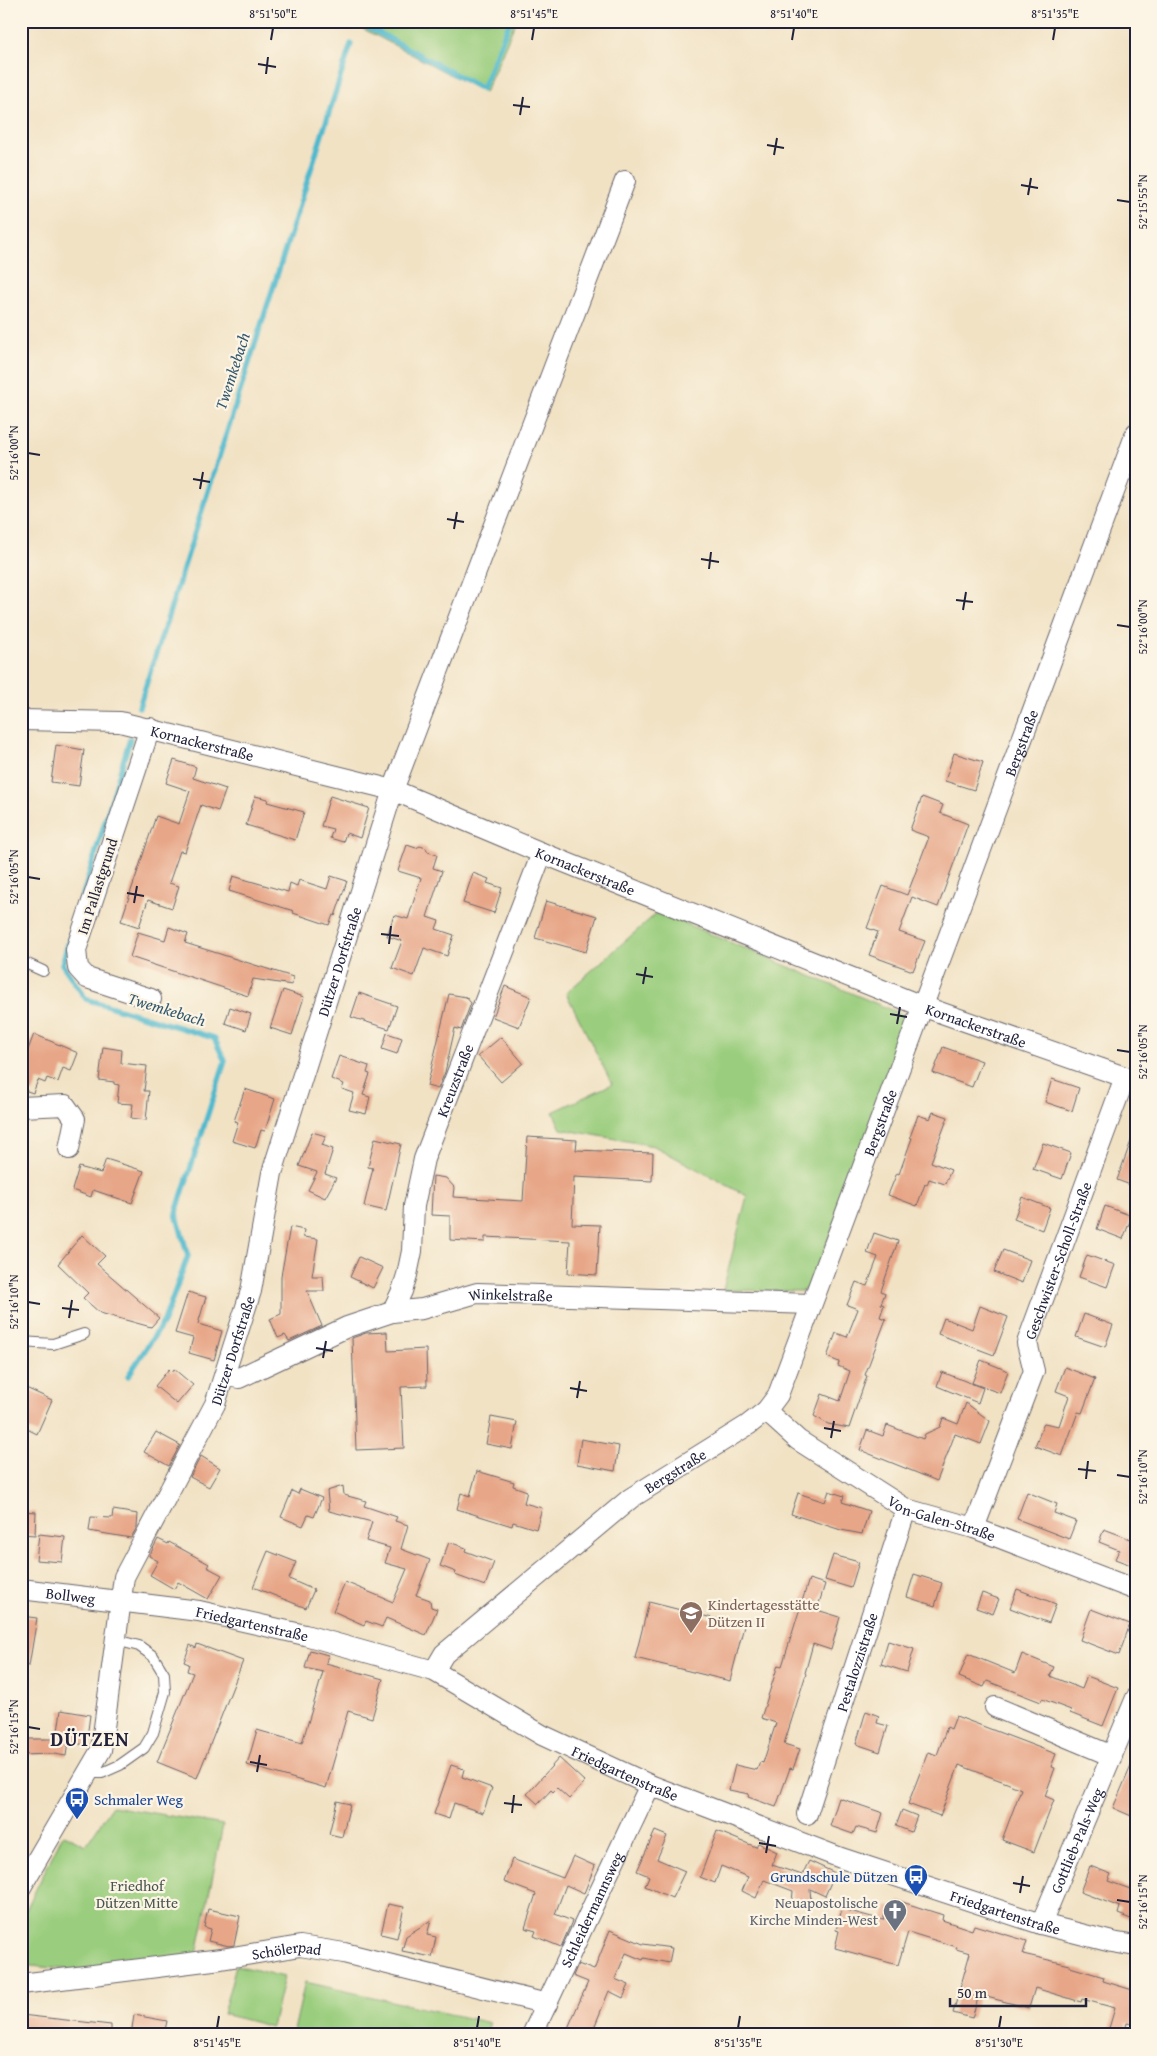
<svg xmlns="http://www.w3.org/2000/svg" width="1157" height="2056" font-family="'Gentium Book Plus',serif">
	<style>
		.green { fill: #9acd7d; stroke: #5e785c }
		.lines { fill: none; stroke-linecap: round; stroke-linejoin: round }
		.stream { stroke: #50b9cd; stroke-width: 5.5 }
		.building { fill: #e7a687 }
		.lane-casing { stroke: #6a656b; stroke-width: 12 }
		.street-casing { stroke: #6a656b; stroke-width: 22 }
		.lane { stroke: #fff; stroke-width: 10 }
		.street { stroke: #fff; stroke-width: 20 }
		.ticks { fill: none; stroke: #22223b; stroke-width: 2 }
		.labels { text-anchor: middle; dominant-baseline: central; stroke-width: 4.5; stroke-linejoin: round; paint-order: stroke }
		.street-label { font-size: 15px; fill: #22223b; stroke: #fcf5e5 }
		.education-label { font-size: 15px; fill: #785e54; stroke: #fcf5e5; text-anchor: start }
		.transit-label { font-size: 15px; fill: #164399; stroke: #fcf5e5; text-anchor: start }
		.park-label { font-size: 15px; fill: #46554f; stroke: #fcf5e5 }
		.worship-label { font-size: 15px; fill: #5b616d; stroke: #fcf5e5; text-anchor: end }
		.water-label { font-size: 16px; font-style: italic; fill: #32576e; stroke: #fcf5e5 }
		.district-label { font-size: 20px; font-weight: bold; letter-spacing: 1px; fill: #22223b; stroke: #fcf5e5 }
		.neatline { fill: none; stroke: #22223b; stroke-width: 2 }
		.ticks-label { font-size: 12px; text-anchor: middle; fill: #22223b }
	</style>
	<rect width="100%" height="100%" fill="#fcf5e5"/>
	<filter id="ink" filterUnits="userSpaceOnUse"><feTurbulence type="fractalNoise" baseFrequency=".02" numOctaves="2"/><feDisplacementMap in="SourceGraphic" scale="10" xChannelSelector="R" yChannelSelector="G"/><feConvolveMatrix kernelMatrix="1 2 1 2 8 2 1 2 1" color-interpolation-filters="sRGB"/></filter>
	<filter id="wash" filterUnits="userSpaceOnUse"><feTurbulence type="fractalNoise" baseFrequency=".0096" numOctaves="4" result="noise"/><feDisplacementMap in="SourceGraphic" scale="20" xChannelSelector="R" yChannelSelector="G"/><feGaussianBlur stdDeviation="1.12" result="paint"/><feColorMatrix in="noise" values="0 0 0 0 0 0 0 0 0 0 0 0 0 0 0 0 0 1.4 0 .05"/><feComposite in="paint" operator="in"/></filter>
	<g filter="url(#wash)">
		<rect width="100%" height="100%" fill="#f1e2c4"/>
		<!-- green -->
		<path class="green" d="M352,21H516L485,93L352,23Z
			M658,912L906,1016L909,1022L811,1286L802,1291L723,1290L747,1196L654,1146L561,1129L553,1112L612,1084L566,993Z
			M112,1806L223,1825L196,1959L73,1970L21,1965V1920L63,1834L86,1845Z
			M236,1965L284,1977L272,2027L223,2014Z
			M305,1982L490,2023L485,2035H293Z"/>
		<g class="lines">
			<!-- stream -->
			<path class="stream" d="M357,21L482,89L510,21
				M139,707L351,44
				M128,1376L164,1321L188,1256L176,1213L225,1061L214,1038L86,999L62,964L130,739"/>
		</g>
		<g id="blocks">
			<!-- building -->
			<path class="building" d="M56,745L84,750L79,786L51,782Z
				M954,753L983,762L974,790L945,781Z
				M174,760L196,767L193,778L226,789L218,811L201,805L185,852L180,851L169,883L179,886L172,908L148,900L139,927L121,921L156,816L179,824L190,791L166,783Z
				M255,796L268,799L267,802L304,812L295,840L246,825Z
				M330,796L369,808L360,838L346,833L343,842L330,838L333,829L321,826Z
				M922,797L943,805L940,813L968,824L938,907L912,897L899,932L925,941L913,971L869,955L878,932L867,928L883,886L907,895L929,837L910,830Z
				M407,845L416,848L420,846L426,848L428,852L437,855L433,868L442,871L427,917L439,921L436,929L454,935L447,956L424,948L414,976L392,968L402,941L387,936L394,915L408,919L421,878L398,871Z
				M473,873L489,879L487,883L502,888L494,913L463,903Z
				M233,876L288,892L290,883L297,886L299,880L327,889L331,876L347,881L335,916L333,915L329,925L293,913L294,911L229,891Z
				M546,901L597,916L586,952L535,938Z
				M169,927L188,934L185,943L293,977L292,985L253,979L248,996L130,957L138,932L165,940Z
				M505,986L531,997L519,1027L493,1017Z
				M283,990L304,997L292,1035L270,1028Z
				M359,993L397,1006L389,1029L351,1017Z
				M449,994L466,997L471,1003L461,1030L455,1028L445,1072L438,1089L427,1086Z
				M230,1007L251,1014L246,1030L225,1023Z
				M387,1033L402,1038L397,1054L382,1049Z
				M34,1034L78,1053L71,1071L63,1068L58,1082L47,1078L45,1083L38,1080L33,1093L21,1089V1068Z
				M501,1037L523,1063L501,1082L478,1056Z
				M103,1047L122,1050L121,1063L147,1066L144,1091H149L146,1120L131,1118L133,1104L117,1103L119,1085L114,1084V1082L99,1080Z
				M943,1047L982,1061L972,1087L933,1073Z
				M339,1056L369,1066L367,1073L370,1074L363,1095L370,1097L366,1114L349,1110L354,1093L342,1089L344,1084L331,1079Z
				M1052,1079L1079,1088L1072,1111L1045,1102Z
				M245,1089L275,1099L265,1131L261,1130L255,1148L232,1141L238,1122L234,1121Z
				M933,1112L948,1117L931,1162L951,1170L945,1184L929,1179L927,1185L925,1184L917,1206L888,1195L897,1173L899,1174L912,1138L910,1137L918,1115L930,1119Z
				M312,1132L326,1136L322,1145L333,1149L325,1174L336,1178L325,1198L308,1190L317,1172L299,1166Z
				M1134,1133H1136V1187L1117,1180Z
				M527,1137L577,1140L576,1150L653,1153L652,1181L574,1177L572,1224L600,1225L597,1275L568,1273L570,1241L485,1237V1242L450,1240V1216L431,1215L433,1176L446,1178L454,1187L453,1197L523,1201Z
				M375,1138L401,1144L386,1211L364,1206L373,1168L368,1167Z
				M1043,1143L1071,1153L1062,1179L1033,1169Z
				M106,1159L144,1171L132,1203L93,1190L91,1197L72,1190L79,1167L101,1173Z
				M1022,1197L1050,1208L1042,1230L1014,1219Z
				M1105,1206L1132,1216L1123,1239L1097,1229Z
				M290,1227L304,1230L303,1237L318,1239L312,1276H323L324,1291H307L322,1326L289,1341L285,1335L278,1338L270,1319L281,1314V1276Z
				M874,1233L898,1241L881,1291L885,1293L881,1304L884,1305L880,1317L886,1319L865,1375L867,1376L849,1428L828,1424L814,1416L822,1394L840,1401L850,1371L838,1366L839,1362L827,1357L836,1333L847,1337L858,1309L847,1305L856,1282L867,1286L878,1257L867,1253Z
				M82,1235L105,1256L97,1264L159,1318L151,1327L100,1313L83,1298L88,1293L58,1264Z
				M1003,1250L1030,1260L1022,1283L994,1272Z
				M1087,1255L1115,1265L1107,1287L1079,1277Z
				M359,1257L383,1268L373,1288L350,1277Z
				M188,1292L206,1297L198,1324L222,1331L214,1360L189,1353L193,1338L175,1333Z
				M980,1306L1008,1317L994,1355L938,1334L944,1318L972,1329Z
				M1084,1314L1113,1325L1105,1347L1076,1337Z
				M387,1332L388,1351L426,1349L427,1386L401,1387L404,1448L356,1450L352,1338L366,1333Z
				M981,1360L1008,1371L1000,1393L972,1383Z
				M1065,1367L1095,1379L1082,1413L1078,1412L1062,1456L1035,1446L1044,1423L1059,1426L1069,1396L1056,1391Z
				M169,1369L172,1372L174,1369L193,1385L177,1404L155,1386Z
				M942,1372L983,1388L978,1403L937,1386Z
				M26,1388L52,1400L37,1434L21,1426V1398Z
				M966,1403L990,1421L981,1444L955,1434L937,1481L860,1450L867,1430L883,1436L887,1425L923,1439L925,1434L940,1427L943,1418L958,1424Z
				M491,1417L517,1422L512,1449L486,1444Z
				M156,1432L180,1445L169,1466L144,1452Z
				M581,1439L619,1446L615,1471L577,1464Z
				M201,1456L220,1468L209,1487L190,1477Z
				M477,1471L514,1482L513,1486L527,1491L524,1503L542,1508L536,1529L513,1522L512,1526L457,1509L461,1493L470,1496Z
				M343,1486L344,1495L366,1501L364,1506L397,1517L395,1521L408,1525L401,1549L430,1560L416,1595L430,1600L431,1607L437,1609L426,1635L386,1618L382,1627L366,1621L364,1625L333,1611L345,1582L393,1602L407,1569L385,1563L390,1548L366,1541L372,1522L329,1511L327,1491Z
				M300,1489L322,1498L314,1517L308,1515L303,1526L281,1517L292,1491L298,1494Z
				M829,1491L844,1496L842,1502L869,1511L862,1534L841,1530L791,1514L798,1493L825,1502Z
				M1027,1492L1057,1504L1054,1513L1076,1521L1069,1539L1017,1519Z
				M113,1510L138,1514L137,1527L131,1538L89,1531L91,1517L112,1518Z
				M21,1511L36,1512L35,1535L21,1534Z
				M1104,1529L1136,1541V1567L1115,1559L1119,1550L1099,1542Z
				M39,1534L65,1537L62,1562L36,1560Z
				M158,1539L168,1544L169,1542L209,1564L207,1567L222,1575L208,1599L178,1582L174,1589L150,1575L158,1561L149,1556Z
				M449,1542L466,1548L465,1551L494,1562L485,1586L455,1575L456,1572L440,1566Z
				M268,1551L296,1562L289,1579L314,1590L306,1608L253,1587Z
				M833,1555L859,1562L851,1588L825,1580Z
				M914,1574L942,1583L935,1606L907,1597Z
				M809,1579L825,1584L817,1610L840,1617L831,1650L813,1644L805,1673L806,1674L784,1744L800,1749L793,1769L790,1768L776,1807L748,1797L749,1794L729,1790L735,1765L757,1770L760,1762L763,1763L776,1723L761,1718L778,1665L782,1666Z
				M1017,1589L1056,1604L1049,1623L1010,1608Z
				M982,1593L999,1599L993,1614L976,1608Z
				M649,1602L744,1626L730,1681L635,1658Z
				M1091,1609L1130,1624L1119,1655L1080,1640Z
				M21,1616L37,1618L29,1666L21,1665Z
				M888,1641L914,1649L907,1672L881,1664Z
				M197,1644L243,1661L197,1778L157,1762L193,1673L187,1671L189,1664L184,1662L190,1645L196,1648Z
				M310,1650L328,1655L326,1663L383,1679L372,1718L348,1711L326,1788L247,1765L257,1730L302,1743L323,1672L305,1668Z
				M968,1654L1015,1673L1022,1654L1054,1667L1050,1676L1082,1689L1087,1676L1118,1688L1103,1726L1070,1713L1071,1710L1042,1699L1041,1702L987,1681L984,1687L959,1677Z
				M61,1710L90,1715L86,1745L68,1742L66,1756L54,1754L21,1755V1739H57Z
				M866,1711L879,1716L877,1723L888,1726L880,1752L856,1744Z
				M956,1716L1056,1754L1051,1767L1055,1768L1045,1796L1054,1800L1034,1852L1002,1840L1021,1789L1007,1783L959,1765L940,1816L908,1804L928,1752L937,1755L947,1727L951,1729Z
				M1135,1757L1136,1758V1818L1113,1808Z
				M559,1758L585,1782L569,1799L557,1788L553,1792L551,1790L538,1804L527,1794Z
				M451,1765L464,1769L462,1777L492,1788L483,1813L454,1803L449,1819L434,1814Z
				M839,1798L883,1813L877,1833L856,1827L853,1834L830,1826Z
				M337,1801L350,1804L342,1837L329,1834Z
				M902,1810L917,1816L911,1832L896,1826Z
				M655,1831L667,1836L657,1859L685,1871L672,1898L645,1886L649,1876L637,1871Z
				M717,1831L756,1847L758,1843L777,1852L772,1865L802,1875L809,1861L835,1873L825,1896L810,1889L811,1902L792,1903L793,1891L764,1880L756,1898L742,1891L748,1877L721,1866L715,1883L700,1877Z
				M573,1856L595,1866L584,1893L566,1885L555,1914L572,1921L561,1947L534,1936L536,1931L525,1928L536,1894L504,1882L512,1859L563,1878Z
				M1090,1866L1111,1874L1108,1881L1136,1891V1921L1118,1914L1120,1907L1080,1892Z
				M899,1901L943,1915L942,1920L972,1930L974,1925L1027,1941L1023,1954L1070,1965V1967L1104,1977L1103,1981L1136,1991V2025L1127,2023L1124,2035H1107L1115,2008L1082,1999L1081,2002L1035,1988L1029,2008L979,1995L972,2018L953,2013L970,1953L956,1949L957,1947L908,1932L898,1965L835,1948L839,1931L836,1930L842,1909L883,1920L888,1906L897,1908Z
				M388,1904L404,1907L397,1938L381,1934Z
				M208,1909L240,1916L234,1945L229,1946L208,1941L211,1929L204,1927Z
				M431,1920L427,1935L436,1937L432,1957L402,1951L406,1936Z
				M610,1930L643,1944L672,1948L669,1963L644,1958L643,1960L626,1953L615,1979L629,1985L623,1998L609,1991L591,2035H565L588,1982L573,1976L578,1964L594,1970Z
				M21,2015L111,2025V2035H21Z
				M134,2015L167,2021L164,2035H131Z"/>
		</g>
	</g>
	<g filter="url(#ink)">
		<use href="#blocks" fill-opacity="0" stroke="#6a656b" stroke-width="1"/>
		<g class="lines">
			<!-- lane casing -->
			<g class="lane-casing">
				<path id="lane" d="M21,961L43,971
					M21,1342L53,1344L84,1334
					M87,1773H102L120,1765L144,1748L153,1733L165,1692L164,1674L153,1656L139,1646L116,1640"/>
			</g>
			<!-- street casing -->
			<g class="street-casing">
				<g id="street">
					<path id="s1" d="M21,720L120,722L393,790L542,853L922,1006L1136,1081"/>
					<path d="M150,728L76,950L78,968L87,978L151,999"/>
					<path d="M21,1107L65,1105L75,1119L69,1149"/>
					<path id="s2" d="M392,1312L402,1291L407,1275L412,1251L414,1206L424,1159L542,853"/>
					<path id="s3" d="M226,1376L239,1378L347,1327L392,1312L422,1309L477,1293L811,1304"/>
					<path id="s4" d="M766,1411L798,1440L906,1509L974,1528L1136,1590"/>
					<path id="s5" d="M974,1528L1034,1371L1027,1343L1125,1077"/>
					<path id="s6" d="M21,1589L199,1611L305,1635L434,1671L542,1735L650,1785L841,1858L1041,1924L1112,1942L1136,1946"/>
					<path id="s7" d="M434,1671L444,1654L631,1498L748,1425L766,1411L778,1395L1136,433"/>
					<path d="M995,1707L1112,1756"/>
					<path id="s8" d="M807,1814L906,1509"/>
					<path id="s9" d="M21,1887L101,1750L124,1577L215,1404L251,1291L272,1173L393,790L625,181"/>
					<path id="s10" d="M1041,1924L1136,1698"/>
					<path id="s11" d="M21,1984L221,1959L300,1946L344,1953L547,2004"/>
					<path id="s12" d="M532,2035L650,1785"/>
				</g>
			</g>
			<!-- lane -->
			<use href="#lane" class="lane"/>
			<!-- street -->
			<use href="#street" class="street"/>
		</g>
	</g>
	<!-- ticks -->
	<path class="ticks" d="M271,40L273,28M532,40L534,28M792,40L794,28M1053,40L1055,28M258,64L276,67M266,74L268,57M513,105L530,107M520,115L523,97M767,145L784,148M774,155L777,138M1021,185L1038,188M1028,195L1031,178M1117,200L1130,202M28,453L40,455M193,479L210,482M200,489L203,472M447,519L464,522M454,529L457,512M701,559L719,562M709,569L711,552M956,600L973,602M963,610L966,592M1117,625L1130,627M28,877L40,879M127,893L144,896M134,903L137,886M381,934L399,936M389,944L391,926M636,974L653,977M643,984L646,967M890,1014L907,1017M897,1024L900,1007M1117,1050L1130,1052M28,1302L40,1304M62,1308L79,1310M69,1318L72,1300M316,1348L333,1351M323,1358L326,1341M570,1388L587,1391M577,1398L580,1381M824,1428L841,1431M831,1438L834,1421M1078,1469L1096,1471M1117,1475L1130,1477M1086,1479L1088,1461M28,1727L40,1729M250,1762L267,1765M257,1772L260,1755M504,1803L522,1805M512,1813L514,1795M759,1843L776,1846M766,1853L769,1836M1013,1883L1030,1886M1020,1893L1023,1876M1117,1900L1130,1902M217,2028L219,2016M477,2028L479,2016M738,2028L740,2016M999,2028L1001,2016"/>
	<!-- icons -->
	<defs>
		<g id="school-pin" transform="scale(1.25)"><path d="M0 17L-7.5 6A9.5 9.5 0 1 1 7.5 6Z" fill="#8d6e63" stroke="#fcf5e5"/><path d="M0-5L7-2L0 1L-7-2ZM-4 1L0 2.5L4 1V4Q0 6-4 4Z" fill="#fff"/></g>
		<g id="bus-pin" transform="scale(1.25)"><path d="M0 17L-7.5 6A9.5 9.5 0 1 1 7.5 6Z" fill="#1a4fb4" stroke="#fcf5e5"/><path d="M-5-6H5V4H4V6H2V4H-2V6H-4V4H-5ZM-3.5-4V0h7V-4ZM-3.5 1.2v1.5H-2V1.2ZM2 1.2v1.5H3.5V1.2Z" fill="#fff"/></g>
		<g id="church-pin" transform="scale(1.25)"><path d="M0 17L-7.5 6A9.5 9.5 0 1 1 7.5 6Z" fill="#6b7280" stroke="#fcf5e5"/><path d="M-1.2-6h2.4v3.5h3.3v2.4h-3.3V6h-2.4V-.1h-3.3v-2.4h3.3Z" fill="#fff"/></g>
	</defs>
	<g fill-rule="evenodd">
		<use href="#school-pin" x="691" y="1613"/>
		<use href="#bus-pin" x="77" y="1799"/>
		<use href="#bus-pin" x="916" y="1876"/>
		<use href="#church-pin" x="895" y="1911"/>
	</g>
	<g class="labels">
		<!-- street labels -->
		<g class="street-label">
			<text stroke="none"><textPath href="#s1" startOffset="184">Kornackerstraße</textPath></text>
			<text stroke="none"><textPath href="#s7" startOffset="1140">Bergstraße</textPath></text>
			<text stroke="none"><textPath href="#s1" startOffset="589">Kornackerstraße</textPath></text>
			<text transform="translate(97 886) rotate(-72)">Im Pallastgrund</text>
			<text stroke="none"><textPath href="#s9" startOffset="989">Dützer Dorfstraße</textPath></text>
			<text stroke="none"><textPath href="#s1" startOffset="1009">Kornackerstraße</textPath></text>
			<text stroke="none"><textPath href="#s2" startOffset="242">Kreuzstraße</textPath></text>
			<text stroke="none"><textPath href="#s7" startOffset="735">Bergstraße</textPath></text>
			<text stroke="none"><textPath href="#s5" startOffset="285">Geschwister-Scholl-Straße</textPath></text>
			<text stroke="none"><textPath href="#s3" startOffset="301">Winkelstraße</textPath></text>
			<text stroke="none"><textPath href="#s9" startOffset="585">Dützer Dorfstraße</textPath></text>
			<text stroke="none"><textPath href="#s7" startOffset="315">Bergstraße</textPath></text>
			<text stroke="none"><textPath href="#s4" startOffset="208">Von-Galen-Straße</textPath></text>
			<text stroke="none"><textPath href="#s6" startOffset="50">Bollweg</textPath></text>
			<text stroke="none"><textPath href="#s6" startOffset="234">Friedgartenstraße</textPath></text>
			<text stroke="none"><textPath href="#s8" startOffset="160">Pestalozzistraße</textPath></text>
			<text stroke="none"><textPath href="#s6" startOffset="639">Friedgartenstraße</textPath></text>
			<text stroke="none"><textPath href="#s10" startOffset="91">Gottlieb-Pals-Weg</textPath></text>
			<text stroke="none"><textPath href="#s12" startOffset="139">Schleidermannsweg</textPath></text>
			<text stroke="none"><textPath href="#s6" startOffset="1044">Friedgartenstraße</textPath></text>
			<text stroke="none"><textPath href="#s11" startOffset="268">Schölerpad</textPath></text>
		</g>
		<!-- education labels -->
		<g class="education-label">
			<text x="708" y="1604">Kindertagesstätte<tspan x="708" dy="17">Dützen II</tspan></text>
		</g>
		<!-- transit labels -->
		<g class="transit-label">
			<text x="94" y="1799">Schmaler Weg</text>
			<text x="898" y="1876" text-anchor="end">Grundschule Dützen</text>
		</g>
		<!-- park labels -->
		<g class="park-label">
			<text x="137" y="1885">Friedhof<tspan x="137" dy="17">Dützen Mitte</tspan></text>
		</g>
		<!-- worship labels -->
		<g class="worship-label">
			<text x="878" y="1902">Neuapostolische<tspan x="878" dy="17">Kirche Minden-West</tspan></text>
		</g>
		<!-- water labels -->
		<g class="water-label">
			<text transform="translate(232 371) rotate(-72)">Twemkebach</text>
			<text transform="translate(167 1009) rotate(17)">Twemkebach</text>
		</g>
		<!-- district labels -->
		<g class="district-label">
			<text x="90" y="1738">DÜTZEN</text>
		</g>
	</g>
	<!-- margin -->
	<rect width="1157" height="2056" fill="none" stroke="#fcf5e5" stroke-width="55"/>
	<!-- scale -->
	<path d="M950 1998v8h136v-8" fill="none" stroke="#22223b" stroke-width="2.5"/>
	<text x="957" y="1998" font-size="15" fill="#22223b" stroke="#fcf5e5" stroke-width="4" paint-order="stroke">50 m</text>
	<rect x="28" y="28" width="1102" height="2000" class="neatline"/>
	<g class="ticks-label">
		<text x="273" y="18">8°51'50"E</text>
		<text x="534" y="18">8°51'45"E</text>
		<text x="794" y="18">8°51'40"E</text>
		<text x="1055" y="18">8°51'35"E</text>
		<text transform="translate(1143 202) rotate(-90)" y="4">52°15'55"N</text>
		<text transform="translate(14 453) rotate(-90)" y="4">52°16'00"N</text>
		<text transform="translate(1143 627) rotate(-90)" y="4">52°16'00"N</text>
		<text transform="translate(14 877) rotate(-90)" y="4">52°16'05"N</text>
		<text transform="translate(1143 1052) rotate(-90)" y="4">52°16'05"N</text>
		<text transform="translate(14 1302) rotate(-90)" y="4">52°16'10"N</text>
		<text transform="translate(1143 1477) rotate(-90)" y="4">52°16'10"N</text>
		<text transform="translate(14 1727) rotate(-90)" y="4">52°16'15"N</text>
		<text transform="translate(1143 1902) rotate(-90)" y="4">52°16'15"N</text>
		<text x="217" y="2047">8°51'45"E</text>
		<text x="477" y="2047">8°51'40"E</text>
		<text x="738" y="2047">8°51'35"E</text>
		<text x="999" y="2047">8°51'30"E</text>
	</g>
</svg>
